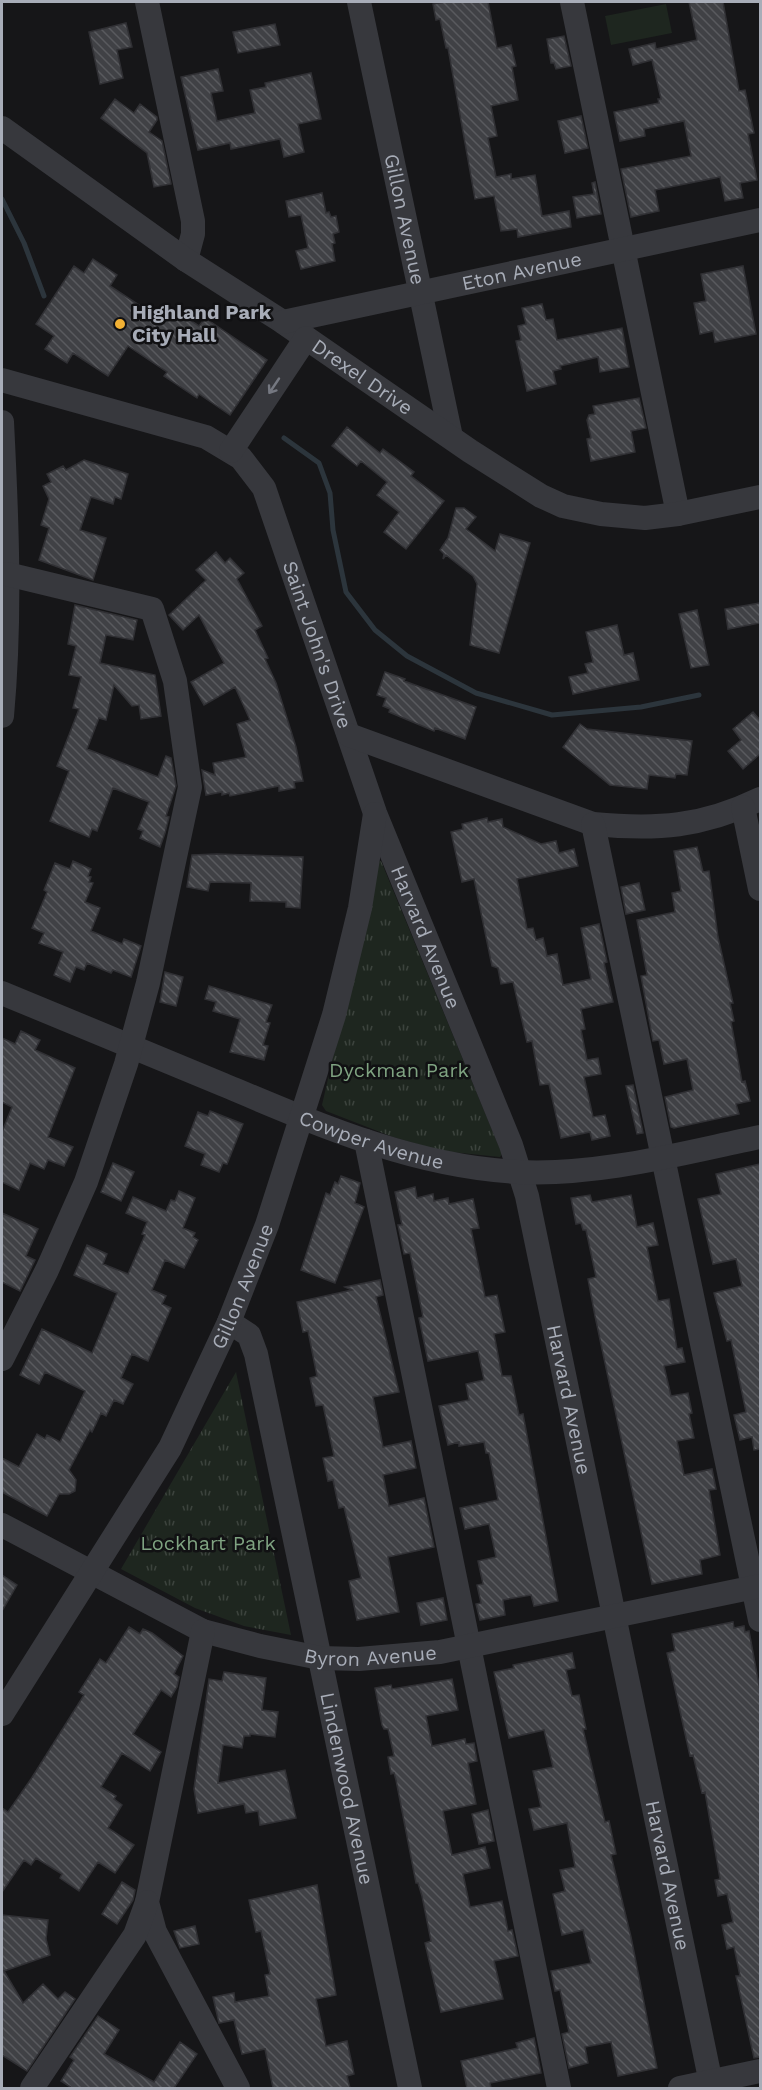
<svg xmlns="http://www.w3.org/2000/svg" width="762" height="2090" font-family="'Work Sans',sans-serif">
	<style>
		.park { fill: url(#park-tufts) }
		.pitch { fill: #1e261f }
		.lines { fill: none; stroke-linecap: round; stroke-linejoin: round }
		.stream { stroke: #2c353c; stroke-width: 5 }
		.building { fill: url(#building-back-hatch); stroke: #303034; stroke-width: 1.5 }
		.minor { stroke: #37383d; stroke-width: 24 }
		.oneway { stroke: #757881 }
		.poi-dot { fill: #f2b134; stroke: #111113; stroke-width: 2 }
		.labels { text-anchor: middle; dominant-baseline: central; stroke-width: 5; stroke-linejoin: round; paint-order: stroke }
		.street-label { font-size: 20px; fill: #a8adb8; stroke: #111113 }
		.poi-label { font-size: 20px; font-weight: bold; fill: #a8adb8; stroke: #111113; text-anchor: start }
		.park-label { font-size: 20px; fill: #7fa381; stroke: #111113 }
	</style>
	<defs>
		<pattern id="park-tufts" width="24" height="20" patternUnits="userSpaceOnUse" patternTransform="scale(1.5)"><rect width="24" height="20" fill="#1e261f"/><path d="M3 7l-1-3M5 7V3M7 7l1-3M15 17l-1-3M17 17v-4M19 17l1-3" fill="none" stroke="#3c433d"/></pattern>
		<pattern id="building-back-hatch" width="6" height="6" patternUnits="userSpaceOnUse" patternTransform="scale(1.5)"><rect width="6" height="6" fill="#404145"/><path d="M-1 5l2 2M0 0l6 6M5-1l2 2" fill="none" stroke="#595a5e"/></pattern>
	</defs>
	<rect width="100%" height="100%" fill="#161618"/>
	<!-- park -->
	<path class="park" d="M381,861L497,1142L502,1154L500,1157L442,1151L393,1137L326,1111L322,1105L378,862Z
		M236,1372L291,1635L244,1626L195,1608L121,1569Z"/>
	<!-- pitch -->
	<path class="pitch" d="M666,4L672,33L611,45L605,16Z"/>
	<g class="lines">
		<!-- stream -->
		<path class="stream" d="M2,199L24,243L44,296
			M284,438L319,463L330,493L333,530L346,592L375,630L407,656L476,693L552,715L641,707L699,695"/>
	</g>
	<!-- building -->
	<path class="building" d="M445,2H488L497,48L511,45L516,66L512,67L518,100L491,106L497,136L488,138L496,177L511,174V179L535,175L542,216L569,211L571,227L518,237L517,229L501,231L494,196L475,199L448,48H446L440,19L436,20L433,4Z
		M689,2H723L739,91L745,90L754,133L748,134L757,180L740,183L743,198L725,201L720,177L655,190L659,211L631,217L621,169L691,156L684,121L644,129L645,136L620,141L614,112L659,103L658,99H661L652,60L633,65L629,49L655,43L656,49L697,40Z
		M126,23L132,47L117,50L123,78L100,84L89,32Z
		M275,24L280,45L238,53L233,32Z
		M564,36L571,66L556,69L554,63H551L547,39Z
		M218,69L223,91L211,93L217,121L255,113L250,90L266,87L265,83L311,73L321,119L298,124L304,152L284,157L280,139L231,149L230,143L198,150L181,77Z
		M115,99L134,113L140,104L157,117V120L149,132L162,141L171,184L154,187L147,153L101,118Z
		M581,116L588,148L565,153L558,121Z
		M595,182L601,214L577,218L573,197L594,194L592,183Z
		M322,193L326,213L329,212L331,217L336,216L339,232L333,234L335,243L332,244L335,261L301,269L296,251L308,248L301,215L289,217L286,201Z
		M93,259L117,275L110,286L148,311L149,309L163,318L170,307L199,326L205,318L267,360L230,415L199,394L197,398L164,376L167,372L128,346L108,376L73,353L67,363L45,349L54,336L36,324L74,266L84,273Z
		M743,266L756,334L715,342L713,331L700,334L694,303L706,301L701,274Z
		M542,304L546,320L553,319L557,340L622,328L629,367L600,372L598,357L560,366L561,369L553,371L556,384L527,391L516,341L521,340L518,326L526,324L522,308Z
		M639,398L646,428L631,431L635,452L591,461L587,439L591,438L587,420L589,415L595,414L593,406Z
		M347,427L380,453L383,449L414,472L411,476L444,501L406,549L384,532L399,512L377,495L387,482L361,461L357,466L332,446Z
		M84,460L128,474L121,499L115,497L113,504L91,497L80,530L106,538L93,580L39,560L49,528L41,525L49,499L43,486L51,482L47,474L63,466L66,470Z
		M456,508H464L476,517L466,529L495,551L500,534L530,543L499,653L470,645L477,584L473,576L446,555L443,559L444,554L440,550L448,538Z
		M216,552L225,563L230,558L244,573L237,579L262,626L255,630L268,658L265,659L276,683L296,747L303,781L294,782L295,788L279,791V786L230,796L229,793L222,795V792L206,795L202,770L215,775L213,763L246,757L237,724L250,720L235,687L204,705L191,682L224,663L199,615L183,630L169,615L206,580L196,570Z
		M760,603V623L728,629L725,609Z
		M75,605L137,620L133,640L106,635L100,663L155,675L161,716L141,719L139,705L132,706L114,685L106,720L99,718L87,749L158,777L166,756L171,758L176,786L166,816L169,817L165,833L160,847L140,838L143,831L138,829L149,802L113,788L97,831L92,829L89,837L50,821L69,771L57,766L79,709L73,708L81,677L69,675L76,646L68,644Z
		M697,610L709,665L691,668L679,614Z
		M617,625L624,655L633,653L639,680L573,694L569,677L588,673L585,664L593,662L586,632Z
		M385,672L405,679L404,681L476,707L465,739L435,728L434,731L389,712L390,709L383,706L386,698L377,695Z
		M753,712L760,720V754L743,769L728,751L741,740L733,729Z
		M580,724L587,729L692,741L687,775L676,774L675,778L649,775L647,789L610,785L563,747Z
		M487,818L488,822L502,819L503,827L541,844L556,841L559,853L574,849L578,866L517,879L527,929L533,928L536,940L543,938L547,956L557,954L563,985L591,979L581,928L599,924L607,962L604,963L613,1002L581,1009L585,1029L581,1030L587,1060L598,1058L601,1074L584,1077L593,1117L605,1115L610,1136L592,1140L590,1132L561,1138L549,1084L540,1085L532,1041L527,1042L513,982L501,984L498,968L492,966L474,879L462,882L451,832L463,829L462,824Z
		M697,847L703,872L709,871L718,937L733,1003H730L734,1021L731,1022L742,1082L745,1081L750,1101L736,1104L739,1114L674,1128L671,1127L665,1097L693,1090L687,1059L664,1064L659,1040L653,1041L641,976L647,975L637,920L675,912L672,893L681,891L674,851Z
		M217,854L303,857L300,908L286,907V902L250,901L251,883L210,882L208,891L187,887L192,855Z
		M73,861L91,869L88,876L91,877L89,882L93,883L85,902L100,908L91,931L122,944L124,939L141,946L131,977L113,970L111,973L87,963L84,970L76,967L70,982L54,975L63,952L39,943L44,933L32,928L47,892L44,890L55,863L70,869Z
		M639,883L645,910L626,914L621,887Z
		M165,972L183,977L176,1006L160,1002Z
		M209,986L272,1005L266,1022L270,1023L263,1045L268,1046L264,1060L230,1052L240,1019L213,1011L216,1002L205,999Z
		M21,1031L40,1040L35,1050L75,1068L48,1137L73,1147L64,1166L48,1160L44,1169L30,1163L19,1190L2,1182V1132L12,1107L2,1102V1038L15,1044Z
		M633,1085L643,1133L637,1134L626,1086Z
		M210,1111L243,1124L227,1164L223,1163L219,1172L201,1165L205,1154L185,1146L198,1112L208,1116Z
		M113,1163L134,1172L121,1201L101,1192Z
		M760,1164V1449L754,1450L752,1437L740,1440L734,1415L746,1412L731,1340L727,1341L714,1293L742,1286L736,1259L713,1264L698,1199L721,1194L716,1174Z
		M341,1176L360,1183L355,1203L364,1207L335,1283L301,1270L326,1193L330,1195L335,1182L338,1184Z
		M415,1187L417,1198L433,1194L434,1201L448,1198L449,1204L473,1199L479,1228L471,1229L485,1297L497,1295L505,1332L494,1334L502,1376H511L519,1415L523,1414L558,1601L534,1606L531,1595L503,1600L505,1615L480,1620L476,1604L481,1603L477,1585L483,1584L478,1561L496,1557L489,1524L465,1529L460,1508L498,1500L489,1453H486L484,1442L459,1446V1442L448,1445L439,1406L469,1400L466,1384L484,1380L478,1351L428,1361L419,1318L423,1317L410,1253L404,1254L398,1225H402L395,1192Z
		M179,1191L195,1198L183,1228L195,1233L193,1237L198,1240L184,1268L165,1260L152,1290L166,1296L162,1304L171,1308L148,1361L132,1354L121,1378L133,1384L123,1404L114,1400L106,1416L101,1413L92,1432L90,1430L69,1470L76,1480L75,1491L69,1494H59L47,1516L2,1492V1458L19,1467L37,1434L45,1439L47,1435L60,1442L85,1391L45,1372L39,1384L20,1375L42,1329L92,1353L117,1293L74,1275L87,1245L107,1254L103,1264L128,1274L145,1235L142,1234L147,1222L126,1213L133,1197L166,1211L171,1200L175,1201Z
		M590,1195L592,1202L631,1195L637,1227L653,1223L658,1245L647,1247L658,1301L669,1299L677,1349L682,1348L685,1362L664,1366L671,1396L688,1393L692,1413L689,1414L694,1438L677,1441L684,1475L712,1469L716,1489L709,1490L720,1555L700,1560L702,1574L652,1584L595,1316L588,1279L596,1277L586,1230H583L581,1223L576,1224L571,1198Z
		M2,1213L38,1229L26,1256L35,1260L20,1291L2,1282Z
		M380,1280L383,1295L376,1297L399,1392L373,1397L383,1447L411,1441L416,1468L383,1475L389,1506L424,1498L434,1547L388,1557L399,1612L357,1620L349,1581L361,1578L344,1507L339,1508L333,1480L328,1481L323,1458L334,1456L323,1405L316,1406L310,1378L317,1376L308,1331L303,1332L297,1302L352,1290L345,1287Z
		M2,1575L17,1585L2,1611Z
		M443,1598L447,1620L421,1625L417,1603Z
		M733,1622L734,1628L744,1626L745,1632L749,1631L760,1690V2057L754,2058L736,1976H740L734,1947L727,1949L722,1925L733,1922L727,1894L718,1896L715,1880L720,1879L705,1792L702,1793L693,1755L690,1756L667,1653L675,1651L672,1634Z
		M129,1627L140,1634L143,1629L152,1633L183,1656L174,1674L179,1677L177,1687L171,1697L161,1690L133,1734L161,1752L150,1771L122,1753L101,1787L116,1796L114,1799L122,1805L108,1828L134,1845L115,1873L98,1862L79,1891L60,1878L62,1874L36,1858L31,1865L24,1860L2,1892V1808L8,1812L31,1779L84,1695L79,1692L100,1659L106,1663Z
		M572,1653L575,1668L566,1670L572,1696L579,1695L586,1729H583L605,1822L609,1821L616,1854L611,1855L631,1937L657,2068L618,2076L611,2042L585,2047L588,2063L569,2068L562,2034L569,2032L560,1990L555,1991L551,1971L591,1963L583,1930L562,1935L553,1894L565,1891L560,1870L575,1867L567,1823L534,1830L529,1809L541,1807L533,1771L553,1767L544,1730L509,1738L494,1672L514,1668L513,1665Z
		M224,1672L266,1678L262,1710L278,1712L275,1737L250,1734V1736H244L242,1748L223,1745L218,1783L285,1770L296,1818L260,1825L258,1811L246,1813L244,1804L198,1813L194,1789L209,1679L222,1681Z
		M452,1679L458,1710L426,1716L432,1746L465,1739L466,1744L474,1743L477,1761L468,1763L476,1804L443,1811L452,1855L485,1847L490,1868L463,1874L470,1907L502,1901L508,1931L512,1930L518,1956L494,1961L503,1999L441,2012L425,1943L431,1941L422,1896L418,1883H416L396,1780L394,1773L391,1774L388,1757L394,1756L388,1729H384L382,1725L375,1688L391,1685L392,1689Z
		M488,1810L494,1841L479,1844L472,1814Z
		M122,1882L135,1890L133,1900L117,1924L102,1914Z
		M317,1885L336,1995L316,1999L326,2046L347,2041L354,2074L347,2076L350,2088H273L265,2049L242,2054L234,2020L219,2023L213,1997L234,1993L235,2002L269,1996L265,1975L270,1974L261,1931L256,1932L249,1900Z
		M2,1915L48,1920L46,1939L50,1955L4,1971L23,2003L43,1984L58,1999L65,1992L75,1999L27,2071L2,2055Z
		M195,1926L199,1944L180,1948L174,1931Z
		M98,2016L119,2030L104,2054L154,2082L180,2042L197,2054L174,2088H72L61,2081L74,2060L70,2057Z
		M534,2038L541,2073L490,2083L491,2088H467L461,2061L518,2048L516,2043Z"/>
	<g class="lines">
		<!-- minor -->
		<g class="minor">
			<path d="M147,2L193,221V234L186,260"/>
			<path id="s1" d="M359,2L451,437"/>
			<path d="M572,2L678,514"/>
			<path id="s2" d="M2,128L186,260L283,322L470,451L541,496L563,506L601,514L645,518L678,514L760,497"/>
			<path id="s3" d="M283,322L760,220"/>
			<path id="s4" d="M2,380L206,437L241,458L264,488L375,813L511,1145L527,1196L712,2088"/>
			<path d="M2,422C7,520 11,618 2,716"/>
			<path d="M231,451L306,338"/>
			<path d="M349,735L593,824C657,830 702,827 760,799"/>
			<path d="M743,807L760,889"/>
			<path d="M593,824L760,1620"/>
			<path id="s5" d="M2,993C76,1024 150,1055 224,1085C319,1125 415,1167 518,1172C600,1176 682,1153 760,1137"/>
			<path d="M366,1141L559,2088"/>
			<path id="s6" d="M229,1322L249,1335L256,1354L410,2088"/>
			<path d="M2,1359L47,1270L86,1182L126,1064L148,983L190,787L175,681L152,609L7,574"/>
			<path id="s7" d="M2,1525L203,1631L260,1646L320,1658L359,1659L440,1652L760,1586"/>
			<path d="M203,1631L147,1902L155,1932L238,2088"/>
			<path id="s8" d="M2,1714L170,1448L229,1322L267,1225L334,1015L360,908L375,814"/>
			<path d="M32,2088L135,1935L147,1902"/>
			<path d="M680,2088L760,2071"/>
		</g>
	</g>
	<!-- one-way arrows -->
	<defs><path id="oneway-shaft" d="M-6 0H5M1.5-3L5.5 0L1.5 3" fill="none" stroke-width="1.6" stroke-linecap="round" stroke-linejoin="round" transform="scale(1.5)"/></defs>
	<use class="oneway" href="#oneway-shaft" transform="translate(274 386) rotate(124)"/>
	<!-- markers -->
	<circle class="poi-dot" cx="120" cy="324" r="6"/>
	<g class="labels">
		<!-- street labels -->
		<g class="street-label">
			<text stroke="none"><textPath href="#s1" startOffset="222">Gillon Avenue</textPath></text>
			<text stroke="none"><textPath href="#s3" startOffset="244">Eton Avenue</textPath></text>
			<text stroke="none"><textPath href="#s2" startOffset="438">Drexel Drive</textPath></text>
			<text stroke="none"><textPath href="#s4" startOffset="456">Saint John's Drive</textPath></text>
			<text stroke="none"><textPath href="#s4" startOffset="768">Harvard Avenue</textPath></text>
			<text stroke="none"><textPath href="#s5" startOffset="398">Cowper Avenue</textPath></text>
			<text stroke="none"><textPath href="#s8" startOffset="492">Gillon Avenue</textPath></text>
			<text stroke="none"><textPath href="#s4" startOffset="1254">Harvard Avenue</textPath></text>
			<text stroke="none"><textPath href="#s7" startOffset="398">Byron Avenue</textPath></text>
			<text stroke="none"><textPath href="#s6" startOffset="488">Lindenwood Avenue</textPath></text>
			<text stroke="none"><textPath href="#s4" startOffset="1740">Harvard Avenue</textPath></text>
		</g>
		<!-- poi labels -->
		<g class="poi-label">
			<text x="132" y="312">Highland Park<tspan x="132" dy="23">City Hall</tspan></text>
		</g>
		<!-- park labels -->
		<g class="park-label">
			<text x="399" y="1070">Dyckman Park</text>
			<text x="208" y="1543">Lockhart Park</text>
		</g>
	</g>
	<!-- border -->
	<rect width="762" height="2090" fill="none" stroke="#a8adb8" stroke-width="6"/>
</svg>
